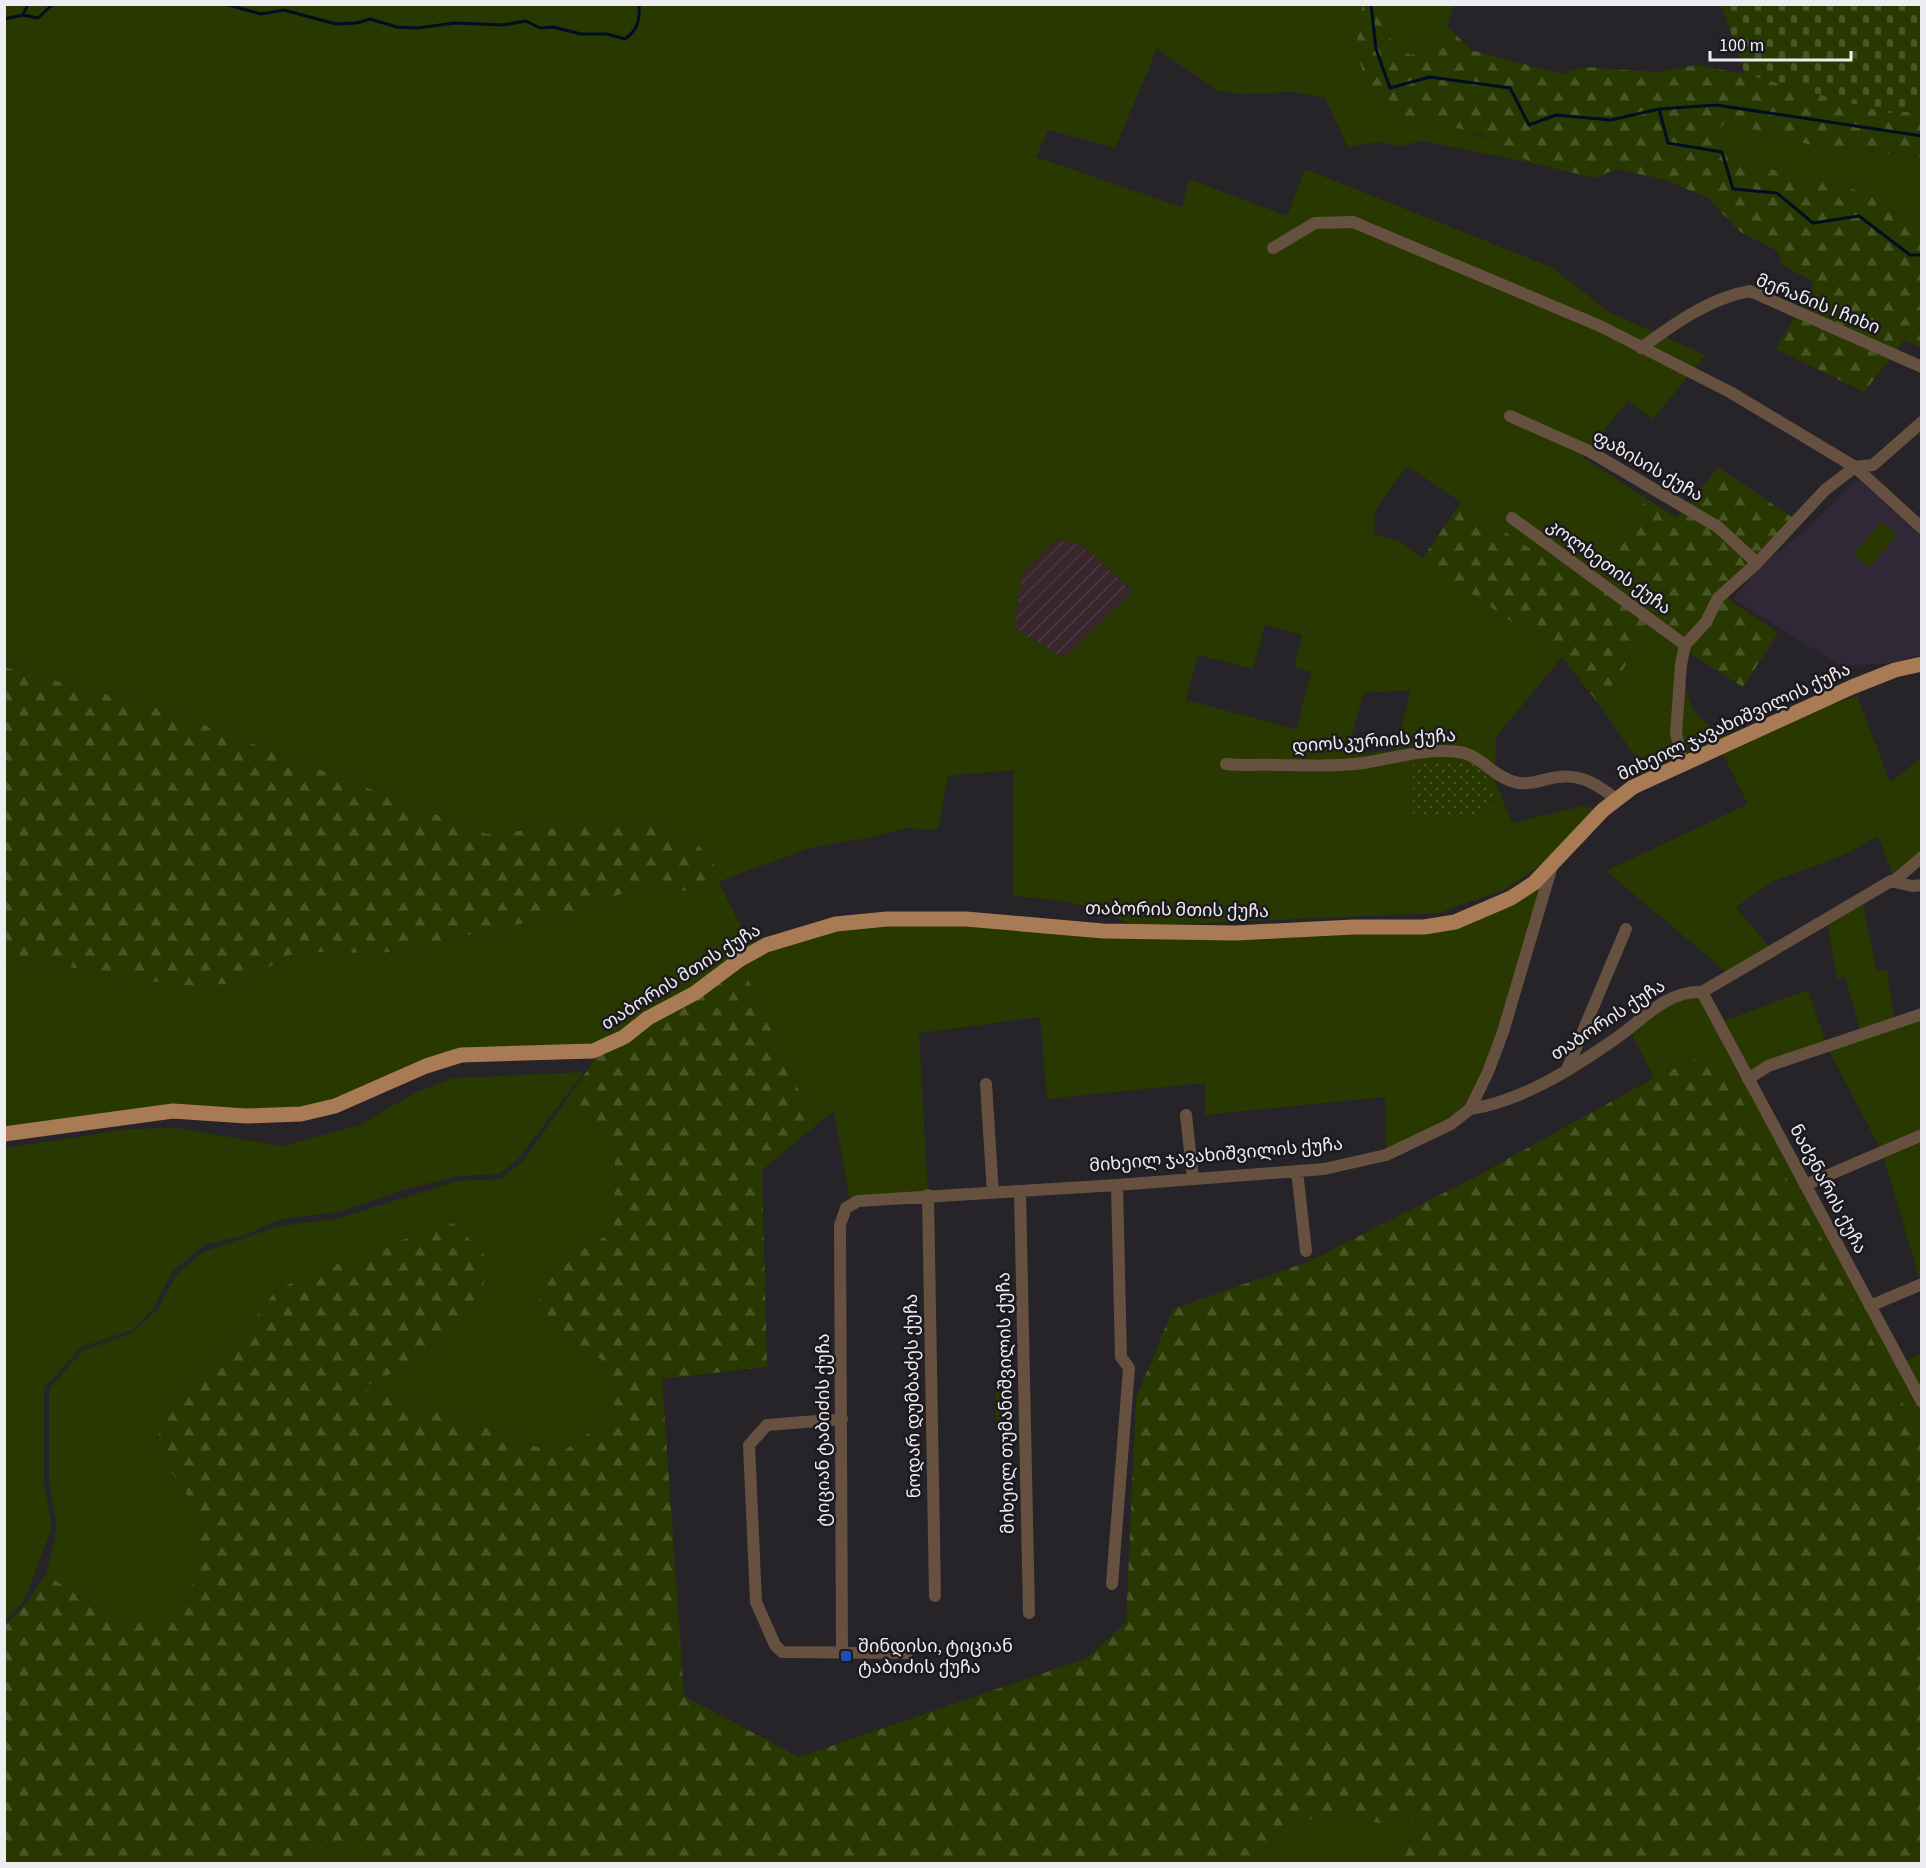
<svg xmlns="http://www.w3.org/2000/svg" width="1926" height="1868" font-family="'Source Sans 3','Noto Sans Georgian',sans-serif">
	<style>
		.industrial { fill: url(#industrial-furrows) }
		.education { fill: #312837 }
		.green { fill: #283800; fill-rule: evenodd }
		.forest { fill: url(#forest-firs) }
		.cemetery { fill: url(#cemetery-stones) }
		.garden { fill: url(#garden-dots) }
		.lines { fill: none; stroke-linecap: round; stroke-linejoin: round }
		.stream { stroke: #000e24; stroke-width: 3 }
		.minor { stroke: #66503f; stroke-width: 12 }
		.major { stroke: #a87b55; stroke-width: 15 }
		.transit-dot { fill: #1a4fb4; stroke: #1c1a1f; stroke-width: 2 }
		.labels { text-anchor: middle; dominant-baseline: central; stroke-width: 5; stroke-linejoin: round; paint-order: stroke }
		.street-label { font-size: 18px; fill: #eeedf1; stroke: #1c1a1f }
		.poi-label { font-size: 18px; fill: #eeedf1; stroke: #1c1a1f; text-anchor: start }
	</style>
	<defs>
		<pattern id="industrial-furrows" width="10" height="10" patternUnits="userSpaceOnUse" patternTransform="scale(1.5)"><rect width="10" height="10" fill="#38262c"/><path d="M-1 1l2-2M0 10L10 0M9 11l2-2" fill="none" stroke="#4b3b41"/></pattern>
		<pattern id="forest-firs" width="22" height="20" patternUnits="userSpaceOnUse" patternTransform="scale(1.5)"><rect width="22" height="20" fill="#283800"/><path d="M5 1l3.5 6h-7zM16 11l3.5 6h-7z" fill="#485526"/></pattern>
		<pattern id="cemetery-stones" width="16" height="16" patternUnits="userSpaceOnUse" patternTransform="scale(1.5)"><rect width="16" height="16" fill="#283800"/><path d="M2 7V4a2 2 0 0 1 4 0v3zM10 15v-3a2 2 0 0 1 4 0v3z" fill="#485526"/></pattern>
		<pattern id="garden-dots" width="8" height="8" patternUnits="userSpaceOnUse" patternTransform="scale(1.5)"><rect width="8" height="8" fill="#283800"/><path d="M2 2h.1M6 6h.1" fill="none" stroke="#485526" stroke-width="1.8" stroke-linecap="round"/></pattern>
	</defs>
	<rect width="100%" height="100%" fill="#262329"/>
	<!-- industrial -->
	<path class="industrial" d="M1056,539L1081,544L1133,592L1063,658L1014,628L1022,573Z"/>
	<!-- education -->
	<path class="education" d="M1858,479L1921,536V655L1892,663L1841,666L1733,599L1762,565L1804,531Z"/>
	<!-- green -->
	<path class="green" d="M4,5H1379L1362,7L1421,122C1464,123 1495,142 1532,163L1423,141L1400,146L1379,142L1348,147L1325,98L1294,92L1240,94L1219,91L1157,49L1115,148L1048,130L1036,157L1182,207L1189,179L1287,216L1305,169L1551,267L1609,312L1706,355L1653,419L1628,401L1582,457L1647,499L1587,587L1407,466L1375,511L1374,534L1399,541L1562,657L1496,737L1495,781L1512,823L1583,806L1598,809L1557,853L1506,889L1439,913L1134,926C1096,904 1057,899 1013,896V770L948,776L938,830L906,828L874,837L809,848L726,879L694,840L642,820L487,834L165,710L5,667ZM1056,539L1081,544L1133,591L1063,658L1014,628L1022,573ZM1265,625L1302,635L1294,667L1311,672L1296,729L1186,700L1198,655L1253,669ZM1411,690L1395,750L1346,755L1364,693Z
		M1384,5H1454L1447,26L1412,55L1394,50L1386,26Z
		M1727,122L1811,145L1921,157V222L1911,224L1869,195L1827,179L1795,178L1750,161L1711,135Z
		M1881,522L1897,535L1869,568L1853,554Z
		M1647,626L1688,652C1680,696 1689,718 1730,736L1643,777L1634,755L1602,708Z
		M1857,696L1890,782L1921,758V857L1895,880L1878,836L1846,854L1772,882L1736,907L1772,950L1730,975L1606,871L1748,804L1720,749L1789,718Z
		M1552,866L1503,1032L1470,1109L1386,1155L1385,1097L1205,1115V1083L1047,1099L1040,1017L919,1033L928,1195L858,1201L849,1196L834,1111L815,1126L739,961L606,1046L465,1054L300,1118L172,1113L5,1135L4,963L47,962L116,977L240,983L296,952L383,953L585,910L648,882L690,892L718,881L749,942L766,945L887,919L1103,931L1391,928L1479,914Z
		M1862,897L1876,970L1887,969L1895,1023L1921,1014V1284L1882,1152L1827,1047L1749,1079L1901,1364L1921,1353V1434L1918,1435L1831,1255L1713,1052L1654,1078L1629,1029L1648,1013L1702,992L1718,1023L1808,990L1827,1046L1861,1034L1845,977L1837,979L1826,918Z
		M584,1072L519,1158L500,1174L457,1176L409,1188L339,1212L282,1219L245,1235L204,1245L172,1272L154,1307L133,1330L81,1347L44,1388V1481L52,1528L24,1601L5,1621V1148L129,1129L177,1128L283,1146L360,1125L416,1092L454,1078Z
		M565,1102L615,1143L614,1231L560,1263L533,1311L605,1362L616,1413L558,1455L480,1425L361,1388L438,1350L277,1289L239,1340L180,1389L154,1445L198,1512L196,1576L178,1620L119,1623L46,1574L57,1528L49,1482V1389L82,1351L132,1333L157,1310L176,1275L203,1252L280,1226L337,1219L457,1181L501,1179L523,1161Z
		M996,1382H1013V1420H996Z
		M1403,1808L1416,1826L1412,1840L1386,1861L1387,1863L1241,1864L1311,1819L1353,1817L1383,1824Z
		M354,1843L375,1863L301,1864L306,1850Z"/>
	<!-- forest -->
	<path class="forest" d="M1384,5L1386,26L1394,49L1412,55L1447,26L1471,50L1562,74L1582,67L1657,72L1696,65L1745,74L1887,113L1921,111V157L1811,145L1727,122L1711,135L1750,161L1795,178L1827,179L1869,195L1911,224L1921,222V348L1904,340L1864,392L1776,349L1814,282L1782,265L1777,251L1739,231L1708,198L1666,180L1616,169L1595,178L1532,163L1481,134L1436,123L1421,122L1383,106L1366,85L1356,47L1362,7Z
		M1718,467L1793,518L1724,596L1778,633L1743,687L1647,626L1602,708L1562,657L1422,559L1461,502L1587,587L1647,499L1677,518Z
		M4,667L165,710L487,834L642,820L694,840L726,879L690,892L648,882L585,910L383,953L296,952L240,983L194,986L116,977L47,962L5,963Z
		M739,960L815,1126L762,1170L767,1367L662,1379L684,1696L799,1757L1087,1658L1126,1623L1136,1398L1173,1309L1310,1261L1477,1176L1654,1078L1713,1051L1831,1255L1918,1435L1921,1434V1863H1387L1386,1861L1412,1840L1416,1826L1403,1808L1383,1824L1353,1817L1311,1819L1241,1864H375L354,1843L307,1850L301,1863L5,1864V1626L25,1605L46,1574L119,1623L178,1620L196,1576L198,1512L154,1445L180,1389L239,1340L277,1289L369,1251L454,1223L486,1257L481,1312L438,1350L362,1388L480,1425L558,1455L616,1413L605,1362L532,1312L560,1263L614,1231L615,1143L565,1102L598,1055Z"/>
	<!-- cemetery -->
	<path class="cemetery" d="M1721,5H1921V111L1887,113L1745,74Z"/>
	<!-- garden -->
	<path class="garden" d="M1413,760H1465L1484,769L1496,804L1477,814L1413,815Z"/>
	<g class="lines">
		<!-- stream -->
		<path class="stream" d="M225,4L261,14L284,10L336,24L357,23L370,19L397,27L417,28L455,23L503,25L526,21L540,28L553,27L581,34H607L625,39C638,30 640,20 639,4
			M1371,4L1376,49L1390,88L1430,77L1510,88L1529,125L1556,115L1611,120L1659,109L1668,143L1722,152L1733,189L1777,193L1813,223L1859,216L1910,255H1922
			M23,15L28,4
			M4,19L23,15L38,18L53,4
			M1659,109L1716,105L1922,136"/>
		<!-- minor -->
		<path class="minor" d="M1273,248L1315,223L1353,222L1600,326L1730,392L1855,467L1922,528
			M1641,348C1673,325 1709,298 1750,291L1922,367
			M1510,416L1589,451L1718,527L1757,563
			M1512,518L1685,645
			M1226,764C1244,766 1263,764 1281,765C1309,765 1336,767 1364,763C1395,758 1426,748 1459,752C1482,755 1494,779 1519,783C1534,785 1545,778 1559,777C1582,774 1600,786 1617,800
			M1683,765L1676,733L1681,665L1685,645L1706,622L1718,598L1757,563L1825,490L1855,467L1873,465L1922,422
			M1895,880L1922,857
			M1702,992L1922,1402
			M1568,1067L1626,929
			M1748,1079L1768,1066L1922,1014
			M986,1084L993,1193
			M1470,1109C1522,1101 1572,1069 1615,1039C1642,1021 1666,990 1702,992L1891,881L1912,886L1922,885
			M1186,1115L1193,1179
			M1297,1171L1306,1251
			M1805,1185L1922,1135
			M1020,1192L1029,1613
			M928,1195L935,1596
			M1870,1306L1922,1284
			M842,1419L767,1425L749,1445L756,1602L775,1645L782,1652L907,1653
			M1112,1584L1129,1368L1121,1357L1117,1185
			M842,1652L840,1225L846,1208L858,1201L1117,1185L1324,1169L1386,1155L1451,1124L1470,1109L1488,1072L1503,1032L1552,866"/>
		<!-- major -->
		<path class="major" d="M4,1134L173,1111L246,1116L301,1114L335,1106L426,1066L461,1055L593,1051L624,1037L648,1018L695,993L739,960L766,945L836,924L887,919H966L1103,931L1235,933L1354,927H1424L1455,922L1511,898L1534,883L1603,810L1633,787L1852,687L1895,670L1922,664"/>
	</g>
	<!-- markers -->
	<rect class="transit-dot" x="840" y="1650" width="12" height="12" rx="3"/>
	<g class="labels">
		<!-- street labels -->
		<g class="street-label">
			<text transform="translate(1818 304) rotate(22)">მერანის I ჩიხი</text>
			<text transform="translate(1648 466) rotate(30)">ფაზისის ქუჩა</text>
			<text transform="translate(1609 567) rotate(36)">კოლხეთის ქუჩა</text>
			<text transform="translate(1734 722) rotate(-25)">მიხეილ ჯავახიშვილის ქუჩა</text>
			<text transform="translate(1374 741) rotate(-4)">დიოსკურიის ქუჩა</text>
			<text transform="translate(1177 910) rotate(1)">თაბორის მთის ქუჩა</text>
			<text transform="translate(681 977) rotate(-32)">თაბორის მთის ქუჩა</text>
			<text transform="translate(1608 1020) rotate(-33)">თაბორის ქუჩა</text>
			<text transform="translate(1216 1155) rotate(-5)">მიხეილ ჯავახიშვილის ქუჩა</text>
			<text transform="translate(1828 1189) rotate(62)">ნაძვნარის ქუჩა</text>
			<text transform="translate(913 1396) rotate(-91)">ნოდარ დუმბაძეს ქუჩა</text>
			<text transform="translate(1006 1403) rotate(-91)">მიხეილ თუმანიშვილის ქუჩა</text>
			<text transform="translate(823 1430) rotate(-90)">ტიციან ტაბიძის ქუჩა</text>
		</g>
		<!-- poi labels -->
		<g class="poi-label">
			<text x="858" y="1646">შინდისი, ტიციან<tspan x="858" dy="21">ტაბიძის ქუჩა</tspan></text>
		</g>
	</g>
	<!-- border -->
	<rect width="1926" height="1868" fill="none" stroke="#eeedf1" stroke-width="12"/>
	<!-- scale -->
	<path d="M1710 51v9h141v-9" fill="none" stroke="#eeedf1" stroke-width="3"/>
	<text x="1719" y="51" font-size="18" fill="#eeedf1" stroke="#1c1a1f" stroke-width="4.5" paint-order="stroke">100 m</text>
</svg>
